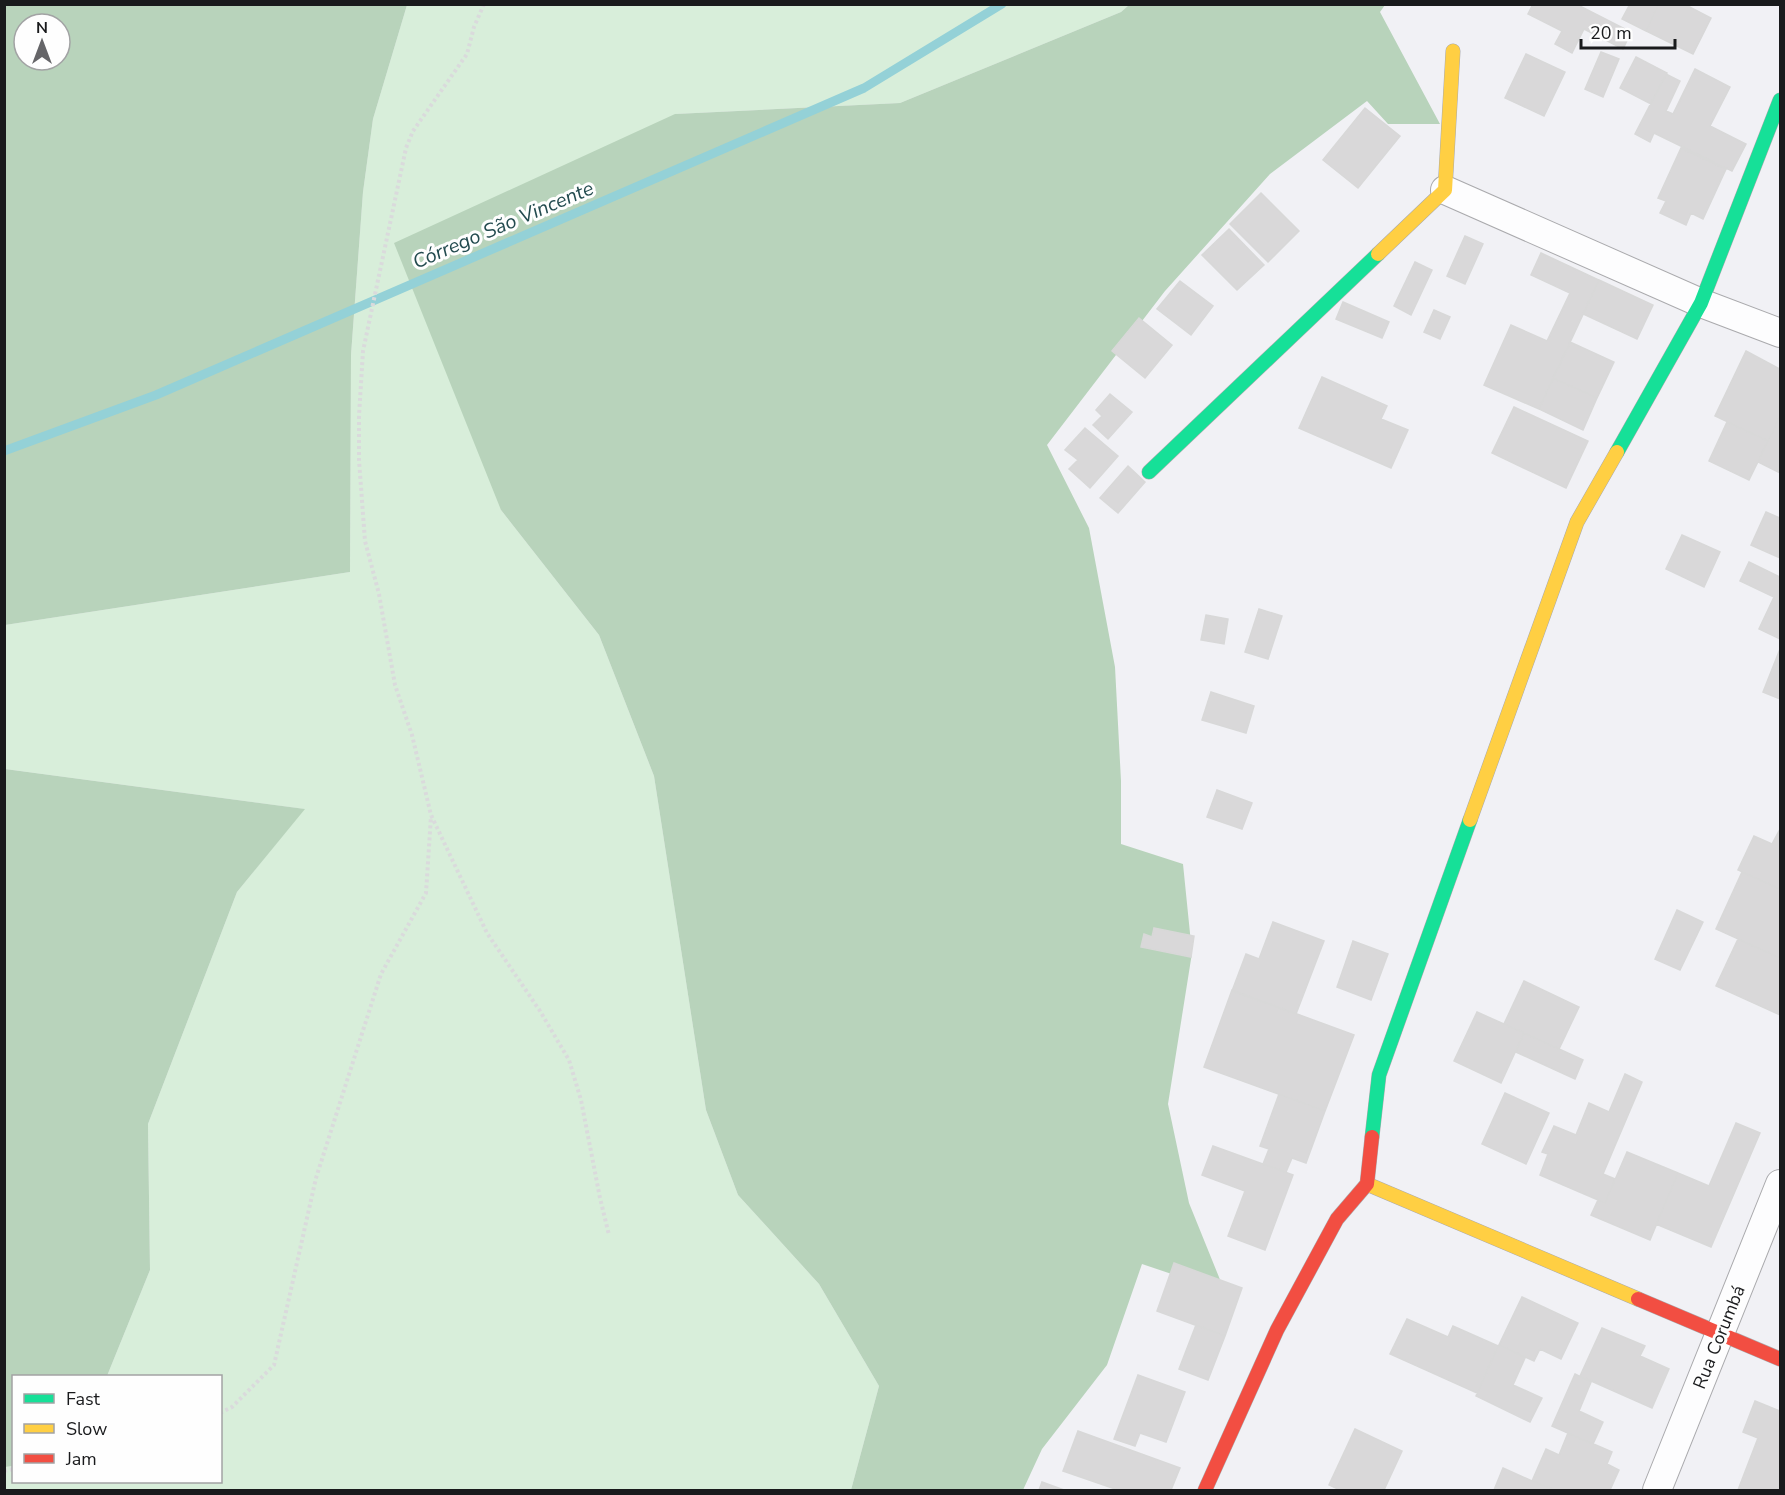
<svg xmlns="http://www.w3.org/2000/svg" width="1785" height="1495" font-family="'Nunito Sans',sans-serif">
	<style>
		.green { fill: #d8eeda }
		.forest { fill: #b8d3bb; fill-rule: evenodd }
		.lines { fill: none; stroke-linecap: round; stroke-linejoin: round }
		.stream { stroke: #94d1d7; stroke-width: 9 }
		.building { fill: #d9d8d9; stroke: #d8d8d8; stroke-width: 1.5 }
		.street-casing { stroke: #aaaaad; stroke-width: 30 }
		.fast-casing { stroke: #aaaaad; stroke-width: 15 }
		.slow-casing { stroke: #aaaaad; stroke-width: 15 }
		.jam-casing { stroke: #aaaaad; stroke-width: 15 }
		.path { stroke: #dadadc; stroke-width: 4; stroke-dasharray: 3 3; stroke-linecap: butt }
		.street { stroke: #fdfdfe; stroke-width: 28 }
		.fast { stroke: #16e098; stroke-width: 14 }
		.slow { stroke: #ffcf43; stroke-width: 14 }
		.jam { stroke: #f24e42; stroke-width: 14 }
		.labels { text-anchor: middle; dominant-baseline: central; stroke-width: 6; stroke-linejoin: round; paint-order: stroke }
		.street-label { font-size: 18px; fill: #191a1c; stroke: #fefefe }
		.water-label { font-size: 20px; font-style: italic; fill: #234b4f; stroke: #fefefe }
	</style>
	<rect width="100%" height="100%" fill="#f1f1f5"/>
	<!-- green -->
	<path class="green" d="M407,5H1129L1121,12L900,103L675,114L501,510L599,635L654,776L706,1110L738,1195L819,1284L879,1386L851,1490H5V1467L13,1466L14,1482H220V1376H107L150,1270L148,1124L237,892L304,809L5,769V625L350,572L351,355L363,192L373,119Z"/>
	<!-- forest -->
	<path class="forest" d="M5,4L407,5L373,119L363,192L351,355L350,572L5,625ZM24,24H60V60H24Z
		M1129,5H1385L1380,12L1440,124H1388L1367,101L1270,174L1165,291L1047,445L1089,528L1115,667L1121,781V844L1183,864L1192,953L1168,1104L1189,1203L1225,1292L1142,1264L1107,1365L1042,1449L1023,1490H851L879,1386L819,1284L738,1195L706,1110L654,776L599,635L501,510L394,243L675,114L900,103L1121,12Z
		M5,769L305,809L237,892L148,1124L150,1270L107,1376H14L13,1466L5,1467Z"/>
	<g class="lines">
		<!-- stream -->
		<path class="stream" d="M4,451L156,395L864,88L1002,4"/>
	</g>
	<!-- building -->
	<path class="building" d="M1533,4H1576L1631,32L1623,49L1584,29L1572,53L1555,44L1562,31L1528,14Z
		M1630,4H1659L1646,31L1622,19Z
		M1659,4H1684L1711,18L1693,54L1646,31Z
		M1601,52L1619,59L1603,97L1585,89Z
		M1526,54L1565,72L1544,116L1505,98Z
		M1636,57L1667,73L1651,104L1620,88Z
		M1695,69L1730,87L1710,126L1746,144L1732,171L1654,133L1650,142L1635,134L1666,74L1680,81L1666,111L1673,114Z
		M1365,108L1400,136L1358,188L1323,160Z
		M1681,148L1726,169L1703,219L1691,213L1686,225L1660,213L1666,201L1658,198Z
		M1261,193L1299,231L1268,262L1230,224Z
		M1229,229L1264,265L1237,290L1202,255Z
		M1465,236L1483,244L1465,284L1447,276Z
		M1541,253L1599,280L1539,409L1484,385L1511,325L1547,341L1570,293L1531,275Z
		M1415,262L1432,270L1411,315L1394,306Z
		M1599,280L1653,305L1637,339L1583,314Z
		M1180,281L1213,306L1191,335L1157,309Z
		M1343,302L1389,322L1382,338L1336,319Z
		M1434,310L1450,317L1440,339L1424,332Z
		M1139,318L1172,345L1145,378L1112,351Z
		M1570,342L1614,362L1597,398L1553,378Z
		M1746,351L1780,369V416L1768,441L1715,416Z
		M1322,377L1387,406L1381,419L1408,430L1391,468L1299,428Z
		M1553,378L1597,398L1583,430L1539,409Z
		M1110,394L1132,412L1108,439L1093,425L1102,416L1096,410Z
		M1514,407L1588,441L1566,488L1492,453Z
		M1780,416V473L1758,462Z
		M1727,422L1768,441L1749,480L1709,461Z
		M1085,428L1118,456L1090,488L1069,469L1078,460L1065,450Z
		M1128,466L1145,482L1118,513L1100,498Z
		M1766,512L1780,518V558L1751,545Z
		M1682,535L1720,552L1704,587L1666,569Z
		M1749,562L1780,577V639L1759,629L1774,597L1740,581Z
		M1259,609L1282,616L1268,659L1245,652Z
		M1206,615L1228,619L1224,644L1201,640Z
		M1780,649V699L1763,692Z
		M1211,692L1254,706L1246,733L1202,720Z
		M1217,790L1252,803L1242,829L1207,817Z
		M1779,831L1780,832V889L1738,870L1754,836L1772,844Z
		M1742,872L1780,889V958L1716,929Z
		M1677,910L1703,922L1680,970L1655,959Z
		M1273,922L1324,941L1296,1014L1232,991L1246,954L1259,959Z
		M1154,928L1194,936L1191,957L1141,947L1144,934L1152,937Z
		M1738,939L1780,958V1015L1716,986Z
		M1353,941L1388,954L1371,1000L1337,987Z
		M1524,981L1579,1007L1559,1049L1504,1024Z
		M1232,990L1354,1035L1325,1111L1204,1067Z
		M1477,1012L1524,1033L1501,1083L1454,1061Z
		M1524,1033L1583,1060L1575,1079L1516,1052Z
		M1625,1074L1642,1082L1603,1174L1615,1179L1605,1203L1540,1175L1548,1154L1542,1152L1554,1126L1576,1135L1589,1103L1609,1112Z
		M1505,1093L1549,1113L1526,1164L1482,1144Z
		M1279,1094L1325,1111L1306,1163L1292,1158L1286,1172L1263,1164L1269,1149L1260,1146Z
		M1736,1123L1760,1133L1711,1247L1656,1224L1678,1173L1709,1186Z
		M1213,1146L1293,1175L1265,1250L1228,1236L1245,1191L1202,1175Z
		M1627,1152L1678,1173L1650,1240L1591,1215L1598,1200L1605,1203Z
		M1174,1263L1242,1288L1225,1336L1157,1311Z
		M1522,1297L1578,1323L1561,1359L1540,1349L1534,1361L1499,1345Z
		M1407,1319L1448,1337L1453,1326L1498,1346L1477,1393L1390,1354Z
		M1196,1325L1225,1336L1208,1380L1179,1369Z
		M1602,1328L1645,1346L1640,1356L1669,1369L1652,1408L1580,1376Z
		M1499,1345L1525,1358L1513,1385L1542,1398L1530,1422L1476,1396Z
		M1575,1374L1591,1382L1579,1411L1603,1422L1593,1444L1552,1426Z
		M1138,1375L1185,1392L1166,1442L1140,1433L1135,1446L1114,1439Z
		M1755,1401L1780,1411V1490H1738L1758,1438L1743,1432Z
		M1355,1429L1402,1451L1384,1490H1340L1329,1485Z
		M1078,1431L1180,1468L1171,1490H1118L1063,1471Z
		M1568,1433L1612,1452L1607,1464L1619,1470L1610,1490H1555L1532,1481L1546,1449L1559,1455Z
		M1503,1468L1532,1481L1555,1490H1494Z
		M1042,1482L1064,1490H1039Z"/>
	<g class="lines">
		<!-- street casing -->
		<g class="street-casing">
			<path id="street" d="M1445,190L1701,303L1780,333
				M1657,1490L1780,1184"/>
		</g>
		<!-- fast casing -->
		<g class="fast-casing">
			<path id="fast" d="M1617,452L1701,303L1780,100
				M1149,472L1378,254
				M1372,1137L1379,1075L1470,820"/>
		</g>
		<!-- slow casing -->
		<g class="slow-casing">
			<path id="slow" d="M1378,254L1445,190L1453,51
				M1470,820L1577,522L1617,452
				M1367,1184L1638,1299"/>
		</g>
		<!-- jam casing -->
		<g class="jam-casing">
			<path id="jam" d="M1638,1299L1780,1359
				M1205,1490L1277,1330L1337,1219L1367,1184L1372,1137"/>
		</g>
		<!-- path -->
		<path class="path" d="M484,4L474,27L467,54L413,131L406,148L363,351L359,416V460L365,541L379,594L395,685L412,735L431,815L487,933L540,1011L569,1060L581,1100L600,1198L609,1235
			M220,1413L232,1407L274,1365L316,1178L381,974L426,893L431,816
			M4,1471L14,1469"/>
		<!-- street -->
		<use href="#street" class="street"/>
		<!-- fast -->
		<use href="#fast" class="fast"/>
		<!-- slow -->
		<use href="#slow" class="slow"/>
		<!-- jam -->
		<use href="#jam" class="jam"/>
	</g>
	<g class="labels">
		<!-- street labels -->
		<g class="street-label">
			<text transform="translate(1719 1337) rotate(-68)">Rua Corumbá</text>
		</g>
		<!-- water labels -->
		<g class="water-label">
			<text transform="translate(503 225) rotate(-23)">Córrego São Vincente</text>
		</g>
	</g>
	<!-- border -->
	<rect width="1785" height="1495" fill="none" stroke="#191a1c" stroke-width="12"/>
	<!-- legend -->
	<rect x="12" y="1375" width="210" height="108" fill="#fefefe" stroke="#a2a3a4" stroke-width="1.5"/>
	<rect x="24" y="1394" width="30" height="9" fill="#16e098" stroke="#a2a3a4" stroke-width="1.5"/>
	<text x="66" y="1405" font-size="18" fill="#191a1c">Fast</text>
	<rect x="24" y="1424" width="30" height="9" fill="#ffcf43" stroke="#a2a3a4" stroke-width="1.5"/>
	<text x="66" y="1435" font-size="18" fill="#191a1c">Slow</text>
	<rect x="24" y="1454" width="30" height="9" fill="#f24e42" stroke="#a2a3a4" stroke-width="1.5"/>
	<text x="66" y="1465" font-size="18" fill="#191a1c">Jam</text>
	<!-- north arrow -->
	<g transform="translate(42 42)"><circle r="28" fill="#fefefe" stroke="#a2a3a4" stroke-width="1.5"/>
	<path d="M0-4.5L10 22L0 15L-10 22Z" fill="#656568"/>
	<text y="-9" font-size="16" font-weight="bold" text-anchor="middle" fill="#191a1c">N</text>
	</g>
	<!-- scale -->
	<path d="M1581 39v9h94v-9" fill="none" stroke="#191a1c" stroke-width="3"/>
	<text x="1590" y="39" font-size="18" fill="#191a1c" stroke="#fefefe" stroke-width="4.5" paint-order="stroke">20 m</text>
</svg>
